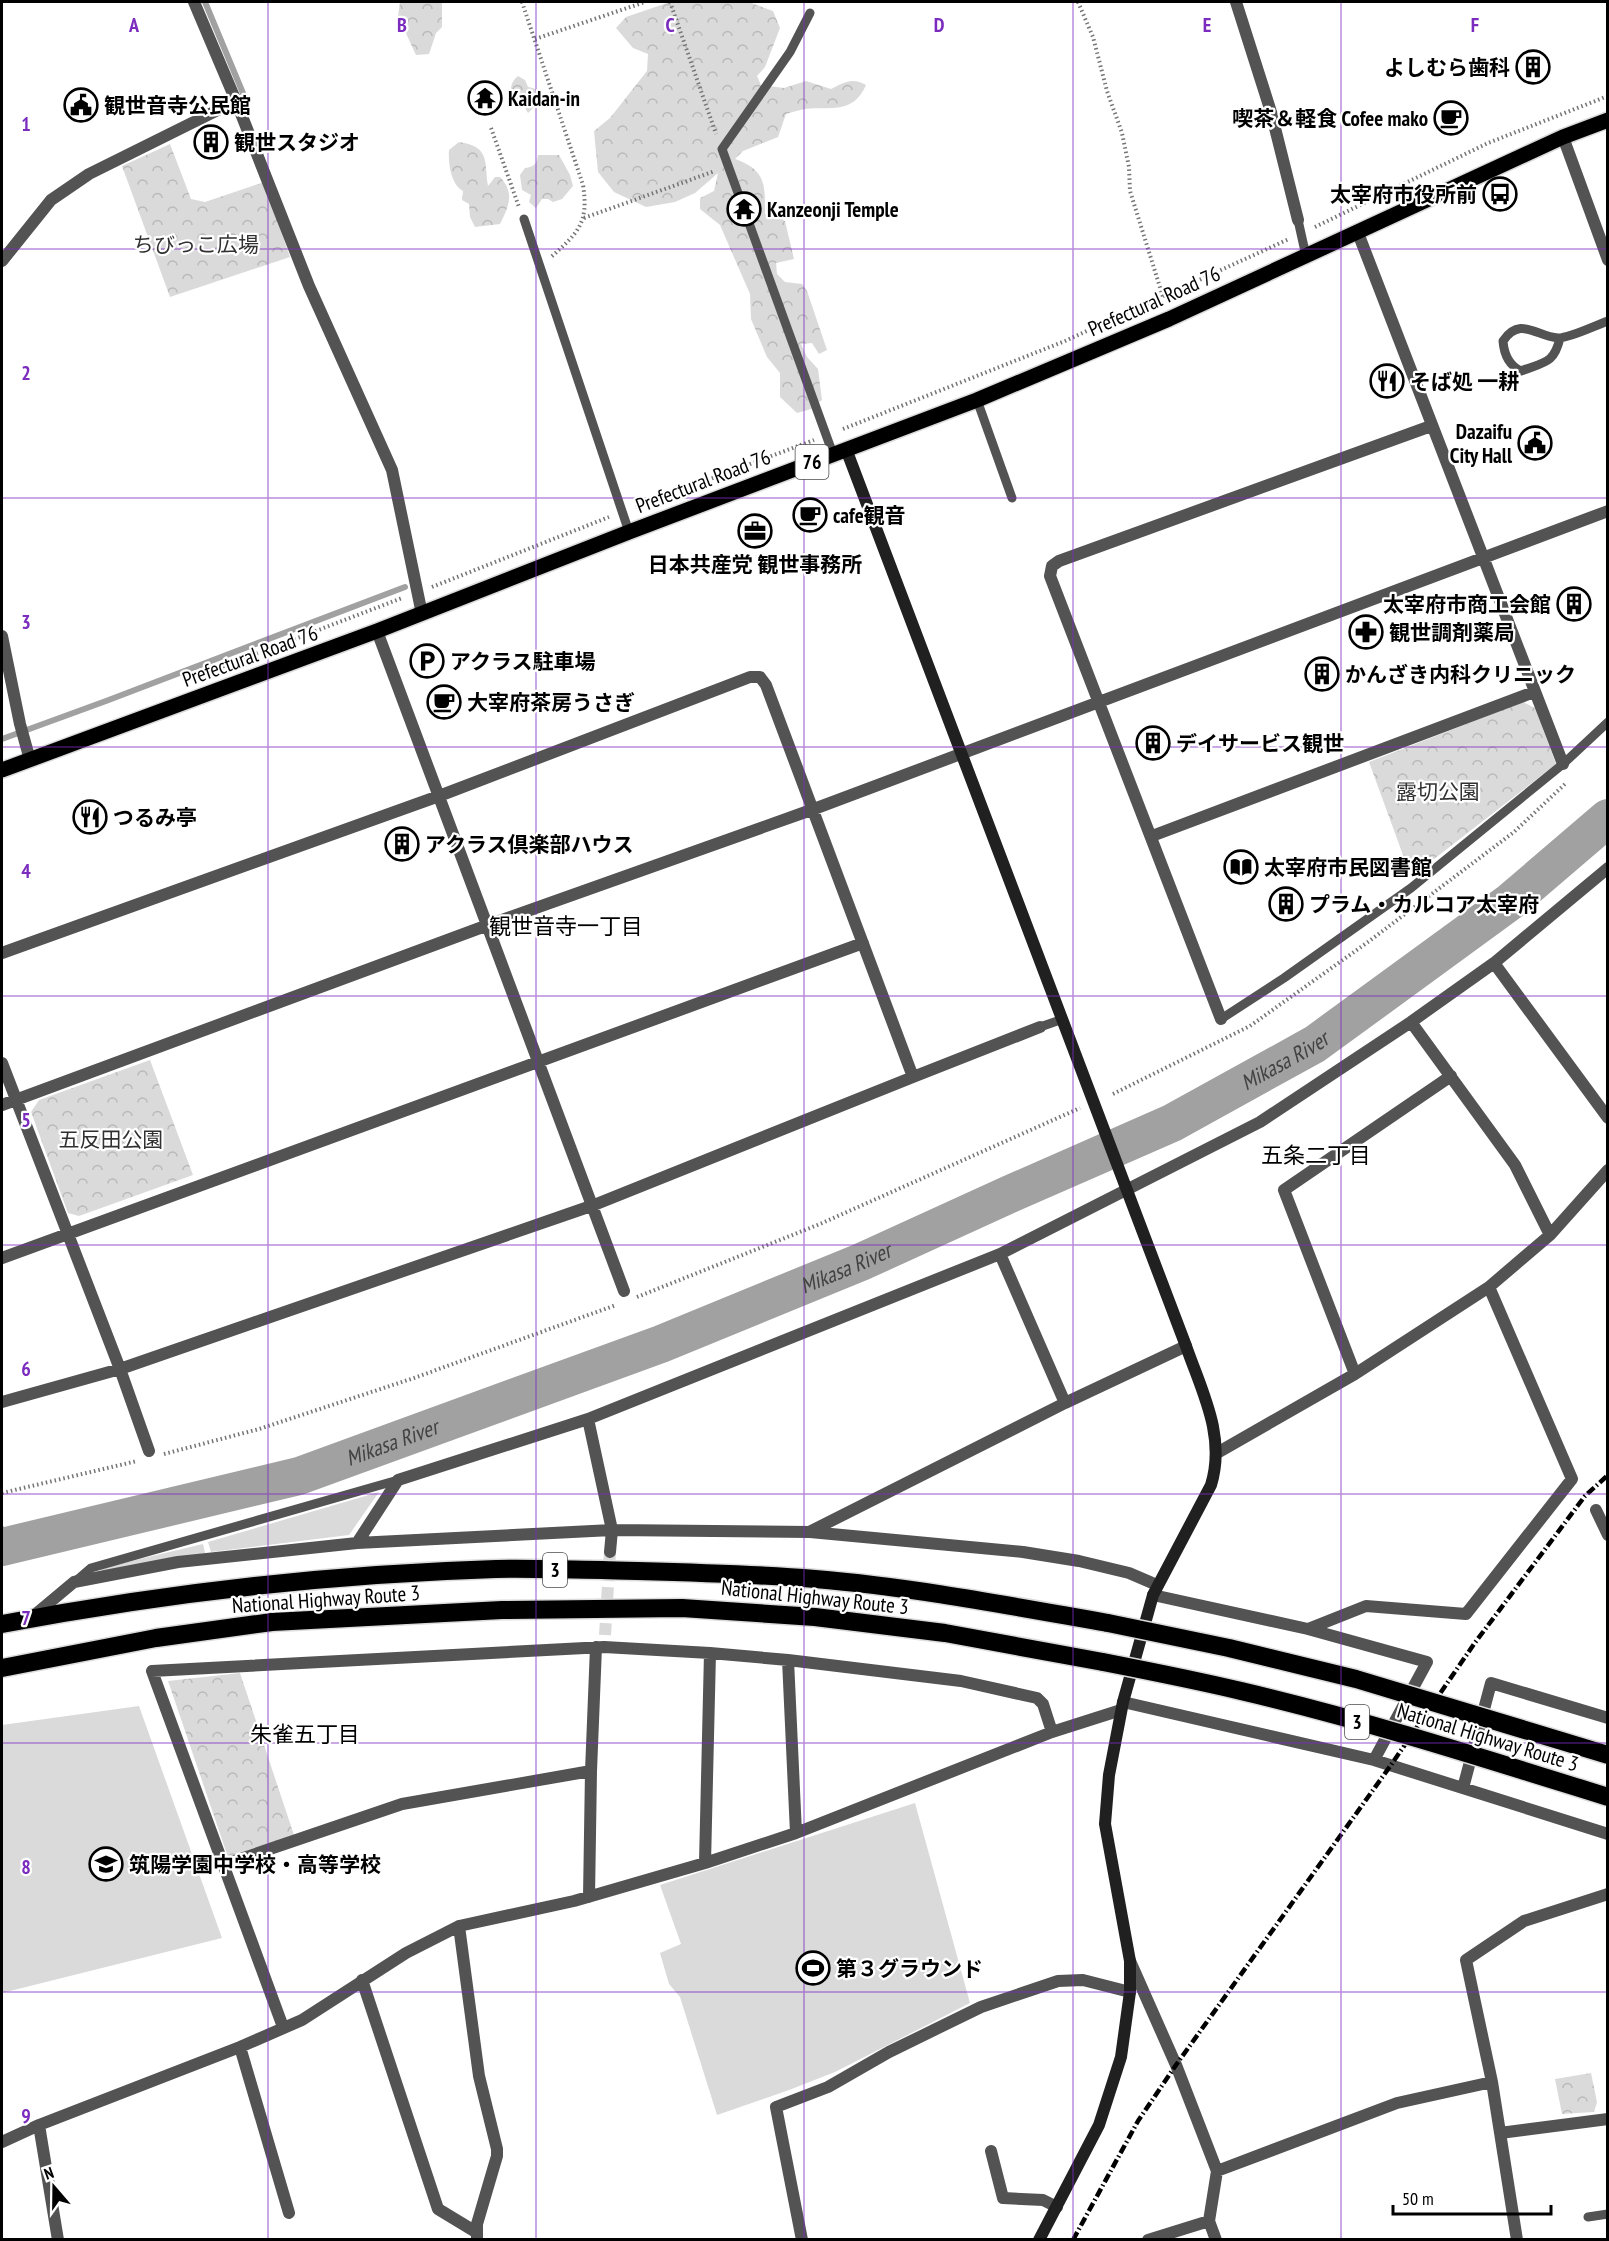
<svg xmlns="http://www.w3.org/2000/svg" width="1609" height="2241" font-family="'PT Sans Narrow','Noto Sans JP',sans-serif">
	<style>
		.grass { fill: #dadada }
		.forest { fill: url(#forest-crowns) }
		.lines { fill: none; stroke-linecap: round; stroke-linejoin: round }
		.stream { stroke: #a1a1a1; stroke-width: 6 }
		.river { stroke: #a1a1a1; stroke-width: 38 }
		.street-tunnel { stroke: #d9d9d9; stroke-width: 12; stroke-dasharray: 12 6; stroke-linecap: butt }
		.primary-casing { stroke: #dbdbdb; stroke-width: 18 }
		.highway-casing { stroke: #dbdbdb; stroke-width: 21 }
		.path { stroke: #757575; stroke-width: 4; stroke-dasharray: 1.5 3; stroke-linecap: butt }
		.lane { stroke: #535353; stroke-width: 9 }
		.street { stroke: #535353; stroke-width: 12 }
		.secondary { stroke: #202020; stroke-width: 12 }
		.primary { stroke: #000; stroke-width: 15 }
		.highway { stroke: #000; stroke-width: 18 }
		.rail { stroke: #000; stroke-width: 4.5; stroke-dasharray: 9 3 1.5 3; stroke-linecap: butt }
		.highway-bridge-casing { stroke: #dbdbdb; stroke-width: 21; stroke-linecap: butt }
		.highway-bridge { stroke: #000; stroke-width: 18 }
		.grid { fill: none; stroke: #7b2cbf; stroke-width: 1.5; stroke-opacity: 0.55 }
		.labels { text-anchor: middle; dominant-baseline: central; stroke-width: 4.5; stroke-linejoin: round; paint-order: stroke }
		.shield { fill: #fff; stroke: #4c4c4c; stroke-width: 1.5 }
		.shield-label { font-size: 20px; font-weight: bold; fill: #000 }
		.poi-label { font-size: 21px; font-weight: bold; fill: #000; stroke: #fff; text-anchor: start }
		.park-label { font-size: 21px; fill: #313131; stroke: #fff }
		.street-label { font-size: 21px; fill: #000; stroke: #fff }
		.neighbourhood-label { font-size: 22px; fill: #000; stroke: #fff }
		.water-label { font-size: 22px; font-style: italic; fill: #424242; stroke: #fff }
		.grid-label { font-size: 20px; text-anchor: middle; font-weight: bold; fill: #7b2cbf; stroke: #fff; stroke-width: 4.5; stroke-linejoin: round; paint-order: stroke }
	</style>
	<defs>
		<pattern id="forest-crowns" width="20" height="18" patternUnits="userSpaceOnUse" patternTransform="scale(1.5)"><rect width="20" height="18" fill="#dadada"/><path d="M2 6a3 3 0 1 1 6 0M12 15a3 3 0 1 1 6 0" fill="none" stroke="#b9b9b9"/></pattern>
	</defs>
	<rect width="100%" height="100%" fill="#fff"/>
	<!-- grass -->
	<path class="grass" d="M379,1492L349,1535L211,1552L208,1542Z
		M203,1544L205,1553L102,1572V1568Z
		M139,1706L222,1938L2,1993V1725Z
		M915,1803L970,2003L835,2072L789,2090L717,2115L680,1997L669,1984L660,1953L681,1944L660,1885Z"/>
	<!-- forest -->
	<path class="forest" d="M400,2H442V27L436,33L429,54L416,55L398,16Z
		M670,2H749L773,11L780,28L765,67L757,76L761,85L784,88L806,81L831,89C844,82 853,77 866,85C853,115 830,106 805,109C799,110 792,112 786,114L778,137L743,151L735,159C766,170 765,184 765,214H773L785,221L794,259L776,263L777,274L785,282L802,284L807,291L827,350L819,354L812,343L801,344L807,357L818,369L822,400L811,409L797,413L780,397V373L767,357L751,319L750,294L720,225L700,209V198L714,191L718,173L695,193L675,202L646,207L614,192L598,172L594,131L610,118L647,71L648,54L633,48L616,28L626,17Z
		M518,76L525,80L528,87C538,88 544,95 547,103L545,107L533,108L528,113L522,103L514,101C510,92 509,83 518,76Z
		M459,142C491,147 484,162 488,186L495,177H500C515,193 509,206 500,224L475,227L470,217L469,204L462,200L463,191C451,185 448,163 449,150Z
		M170,144L191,199L205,202L264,182L290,257L170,297L122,166Z
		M538,155H559L570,175L573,186L562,199L553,202L548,199H542L536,208L529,202L531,195L522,190L520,175L525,168C534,167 537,164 538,155Z
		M1523,702L1535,708L1556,764L1411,877L1369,762Z
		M150,1060L193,1175L79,1216L68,1213L31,1112L39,1100Z
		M240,1673L294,1835L228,1857L168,1681Z
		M1591,2073L1597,2102L1594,2112L1562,2114L1555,2079Z"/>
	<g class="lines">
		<!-- stream -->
		<path class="stream" d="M205,2L245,98
			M2,739L106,701L405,587
			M2,1529L7,1546"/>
		<!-- river -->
		<path class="river" id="s1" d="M2,1547L299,1476L661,1344L861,1262L1010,1194L1172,1123L1315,1044L1511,901L1608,818"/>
		<!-- street-tunnel -->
		<path class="street-tunnel" d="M605,1635L610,1552"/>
		<!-- primary casing -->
		<g class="primary-casing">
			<path id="primary" d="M2,770L377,631L629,532L977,400L1169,319L1563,137L1608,120"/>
		</g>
		<!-- highway casing -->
		<g class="highway-casing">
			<path id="highway" d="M2,1624C165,1593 330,1574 496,1569C531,1568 567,1570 602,1570C673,1572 744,1573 815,1579C913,1587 1011,1606 1108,1623
				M2,1668L156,1638L272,1622L502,1610L682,1608L815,1617L945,1633L1103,1662"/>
		</g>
		<!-- path -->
		<path class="path" d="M522,2L583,185C589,223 578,233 551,257
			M670,2L716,134
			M1078,2L1093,37L1107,91L1122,133L1129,167L1130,191L1163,297
			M535,39L645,2
			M491,128L519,207
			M584,218L715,171
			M1315,227L1488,143L1608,96
			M843,429L1065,341L1289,239
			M636,507L814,440
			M432,587L609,517
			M185,681L402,598
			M1113,1094L1250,1026L1368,942L1514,832L1565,784
			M637,1297L820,1224L1080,1108
			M164,1454L259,1429L414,1378L616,1305
			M2,1493L137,1461"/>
		<!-- lane -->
		<path class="lane" d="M810,13L790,52L722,149L833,454
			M524,219L629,532
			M1298,220L1306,256
			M1560,338C1554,364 1544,362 1521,371C1508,365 1504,354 1503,341C1520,316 1536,336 1558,338C1570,338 1596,325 1608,321
			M977,400L1012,498
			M1221,1019L1284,978L1411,888L1563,764L1608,722
			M1040,1027L1063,1019
			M76,1581L91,1568L398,1480
			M1588,2217L1608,2214"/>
		<!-- street -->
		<path class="street" d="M1236,2L1271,112L1298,220
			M236,101L309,286L392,470L422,614
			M1563,137L1608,260
			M1358,233L1563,764
			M2,261L51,200L89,174L236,101L194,2
			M377,631L624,1291
			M2,636L20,724L30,760
			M1152,836L1534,692
			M2,953L439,796L750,677H760L766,685L913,1077
			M1494,963L1608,1118
			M1221,1019L1050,576L1052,566L1059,561L1431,426
			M1411,1022L1515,1165L1550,1235
			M2,1063L120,1369L149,1451
			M2,1105L488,925L814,809L1608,511
			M1000,1254L1065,1403
			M2,1258L863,943
			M1355,1374L1284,1190L1451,1076
			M2,1402L120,1369L594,1205L913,1077L1040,1027
			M588,1419L612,1530L610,1552
			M1217,1453L1355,1374L1489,1287L1550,1235L1608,1170
			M1596,1510L1608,1535
			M811,1531L1065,1403L1186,1346
			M357,1543L398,1480L588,1419L1000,1254L1260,1122L1411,1022L1494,963L1608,868
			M1153,1595L1308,1629L1427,1662L1374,1760
			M31,1618L74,1582L178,1562L357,1543L612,1530L810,1532L1023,1552L1079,1561L1129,1573L1157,1585
			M1308,1629L1366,1606L1466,1614L1572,1479L1489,1287
			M788,1660L796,1833
			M1123,1702L1374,1760L1608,1834
			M1463,1788L1491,1683L1608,1718
			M705,1863L710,1653
			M223,1865L402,1804L591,1771
			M589,1897L591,1771L596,1647
			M459,1926L479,2076L497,2149V2156L477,2224V2240
			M1130,1961L1176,2065L1217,2171L1209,2221L1216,2240
			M362,1980L438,2209L476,2232
			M283,2027L152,1671L604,1647L710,1653L788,1660L961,1681L1037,1698L1043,1704L1052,1732
			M240,2047L289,2213
			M1492,2082L1466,1960L1524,1921L1608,1894
			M39,2125L58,2240
			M1500,2133L1608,2119
			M2,2142L39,2125L240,2047L302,2020L406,1953L459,1926L574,1901L705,1863L796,1833L1052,1732L1121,1710
			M991,2151L1003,2198L1043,2200L1057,2207
			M1217,2171L1397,2103L1492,2082L1517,2240
			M802,2240L776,2107L828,2087L889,2052L981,2007L1058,1981L1083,1980L1130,1992
			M1148,2240L1209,2221"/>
		<!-- secondary -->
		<path class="secondary" d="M846,449L1186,1346C1202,1392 1226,1436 1211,1485L1153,1595L1123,1702L1109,1775L1105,1824L1130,1961V1992L1121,2057L1099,2125L1039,2240"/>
		<!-- primary -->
		<use href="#primary" class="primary"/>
		<!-- highway -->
		<use href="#highway" class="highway"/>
		<!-- rail -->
		<path class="rail" d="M1073,2240L1138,2121L1176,2065L1391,1765L1474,1644L1585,1496L1608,1475"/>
		<!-- highway-bridge casing -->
		<g class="highway-bridge-casing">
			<path id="highway-bridge" d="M1108,1623L1229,1648L1356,1679L1608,1755
				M1103,1662C1149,1671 1195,1680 1241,1691C1365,1720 1486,1759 1608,1797"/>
		</g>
		<!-- highway-bridge -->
		<use href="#highway-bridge" class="highway-bridge"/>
	</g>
	<!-- grid -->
	<path class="grid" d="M268,2V2240M536,2V2240M804,2V2240M1073,2V2240M1341,2V2240M2,249H1608M2,498H1608M2,747H1608M2,996H1608M2,1245H1608M2,1494H1608M2,1743H1608M2,1992H1608"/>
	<!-- icons -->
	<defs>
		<g id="building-ring" transform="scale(1.725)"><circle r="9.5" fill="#fff" stroke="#000" stroke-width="1.5"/><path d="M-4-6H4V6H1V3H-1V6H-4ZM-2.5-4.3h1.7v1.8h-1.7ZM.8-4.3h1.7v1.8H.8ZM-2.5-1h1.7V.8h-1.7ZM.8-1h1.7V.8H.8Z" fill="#000"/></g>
		<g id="temple-ring" transform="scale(1.725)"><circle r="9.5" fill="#fff" stroke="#000" stroke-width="1.5"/><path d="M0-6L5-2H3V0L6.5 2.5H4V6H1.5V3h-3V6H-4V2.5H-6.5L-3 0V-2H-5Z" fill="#000"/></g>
		<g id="civic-ring" transform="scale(1.725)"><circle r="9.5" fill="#fff" stroke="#000" stroke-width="1.5"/><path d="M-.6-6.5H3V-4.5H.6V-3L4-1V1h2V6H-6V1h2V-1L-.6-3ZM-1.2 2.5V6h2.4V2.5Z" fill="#000"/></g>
		<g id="cafe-ring" transform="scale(1.725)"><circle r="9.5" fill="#fff" stroke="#000" stroke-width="1.5"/><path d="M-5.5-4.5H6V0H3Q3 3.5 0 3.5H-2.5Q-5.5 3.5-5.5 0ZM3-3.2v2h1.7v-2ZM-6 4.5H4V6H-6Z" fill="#000"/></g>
		<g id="bus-ring" transform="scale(1.725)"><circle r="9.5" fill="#fff" stroke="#000" stroke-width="1.5"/><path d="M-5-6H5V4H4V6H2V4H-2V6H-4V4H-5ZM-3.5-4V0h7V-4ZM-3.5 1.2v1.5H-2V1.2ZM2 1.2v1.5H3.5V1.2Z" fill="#000"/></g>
		<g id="restaurant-ring" transform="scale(1.725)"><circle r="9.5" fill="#fff" stroke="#000" stroke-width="1.5"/><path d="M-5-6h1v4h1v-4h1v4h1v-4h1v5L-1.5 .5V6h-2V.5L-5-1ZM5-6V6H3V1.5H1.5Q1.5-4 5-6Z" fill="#000"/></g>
		<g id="office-ring" transform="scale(1.725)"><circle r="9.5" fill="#fff" stroke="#000" stroke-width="1.5"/><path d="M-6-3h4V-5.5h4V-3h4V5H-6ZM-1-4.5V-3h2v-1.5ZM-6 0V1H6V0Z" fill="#000"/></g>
		<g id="pharmacy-ring" transform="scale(1.725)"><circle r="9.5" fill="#fff" stroke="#000" stroke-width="1.5"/><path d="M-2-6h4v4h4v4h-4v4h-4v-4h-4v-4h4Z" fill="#000"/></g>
		<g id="parking-ring" transform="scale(1.725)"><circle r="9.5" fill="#fff" stroke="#000" stroke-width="1.5"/><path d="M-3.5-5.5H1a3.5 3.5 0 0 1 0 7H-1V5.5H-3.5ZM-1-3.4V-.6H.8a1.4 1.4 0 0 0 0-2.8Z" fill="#000"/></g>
		<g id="library-ring" transform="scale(1.725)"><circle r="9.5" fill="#fff" stroke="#000" stroke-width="1.5"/><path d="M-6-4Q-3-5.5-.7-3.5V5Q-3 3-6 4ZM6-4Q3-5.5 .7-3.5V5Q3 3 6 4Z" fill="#000"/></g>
		<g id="school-ring" transform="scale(1.725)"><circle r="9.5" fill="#fff" stroke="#000" stroke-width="1.5"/><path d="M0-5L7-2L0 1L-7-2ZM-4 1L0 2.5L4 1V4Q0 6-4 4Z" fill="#000"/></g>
		<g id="stadium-ring" transform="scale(1.725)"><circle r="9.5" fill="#fff" stroke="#000" stroke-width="1.5"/><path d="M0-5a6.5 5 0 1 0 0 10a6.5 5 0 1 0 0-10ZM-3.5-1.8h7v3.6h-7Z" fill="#000"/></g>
	</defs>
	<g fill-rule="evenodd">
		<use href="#building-ring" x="1533" y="67"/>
		<use href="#temple-ring" x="485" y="98"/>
		<use href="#civic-ring" x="81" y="105"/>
		<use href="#cafe-ring" x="1451" y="118"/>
		<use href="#building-ring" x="211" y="142"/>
		<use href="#bus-ring" x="1500" y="194"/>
		<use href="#temple-ring" x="744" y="209"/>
		<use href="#restaurant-ring" x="1387" y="381"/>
		<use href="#civic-ring" x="1535" y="443"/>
		<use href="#cafe-ring" x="810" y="515"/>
		<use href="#office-ring" x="755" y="531"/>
		<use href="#building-ring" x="1574" y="604"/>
		<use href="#pharmacy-ring" x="1366" y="632"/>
		<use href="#parking-ring" x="427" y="661"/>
		<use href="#building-ring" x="1322" y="674"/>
		<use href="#cafe-ring" x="444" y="702"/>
		<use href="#building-ring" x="1153" y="743"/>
		<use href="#restaurant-ring" x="90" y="817"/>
		<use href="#building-ring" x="402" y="844"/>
		<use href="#library-ring" x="1241" y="867"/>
		<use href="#building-ring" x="1286" y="904"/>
		<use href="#school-ring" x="106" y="1864"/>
		<use href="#stadium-ring" x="813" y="1968"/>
	</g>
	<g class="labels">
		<!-- shield labels -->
		<g class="shield">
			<rect x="795.5" y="445" width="33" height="34" rx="4.5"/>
			<rect x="543" y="1553" width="24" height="34" rx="4.5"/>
			<rect x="1345" y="1705" width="24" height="34" rx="4.5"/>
		</g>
		<g class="shield-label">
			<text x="812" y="462">76</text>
			<text x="555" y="1570">3</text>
			<text x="1357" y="1722">3</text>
		</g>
		<!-- poi labels -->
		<g class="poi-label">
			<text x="1510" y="67" text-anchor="end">よしむら歯科</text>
			<text x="508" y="98">Kaidan-in</text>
			<text x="104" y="105">観世音寺公民館</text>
			<text x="1428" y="118" text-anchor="end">喫茶＆軽食 Cofee mako</text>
			<text x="234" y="142">観世スタジオ</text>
			<text x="1477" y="194" text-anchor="end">太宰府市役所前</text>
			<text x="767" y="209">Kanzeonji Temple</text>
			<text x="1410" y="381">そば処 一耕</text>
			<text x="1512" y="431" text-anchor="end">Dazaifu<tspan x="1512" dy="24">City Hall</tspan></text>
			<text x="833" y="515">cafe観音</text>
			<text x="755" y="564" text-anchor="middle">日本共産党 観世事務所</text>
			<text x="1551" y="604" text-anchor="end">太宰府市商工会館</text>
			<text x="1389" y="632">観世調剤薬局</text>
			<text x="450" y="661">アクラス駐車場</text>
			<text x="1345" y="674">かんざき内科クリニック</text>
			<text x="467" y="702">大宰府茶房うさぎ</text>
			<text x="1176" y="743">デイサービス観世</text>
			<text x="113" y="817">つるみ亭</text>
			<text x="425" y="844">アクラス倶楽部ハウス</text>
			<text x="1264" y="867">太宰府市民図書館</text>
			<text x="1309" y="904">プラム・カルコア太宰府</text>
			<text x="129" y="1864">筑陽学園中学校・高等学校</text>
			<text x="836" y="1968">第３グラウンド</text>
		</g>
		<!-- park labels -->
		<g class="park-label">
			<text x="196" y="244">ちびっこ広場</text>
			<text x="1438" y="791">露切公園</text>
			<text x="111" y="1139">五反田公園</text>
		</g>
		<!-- street labels -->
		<g class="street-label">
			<text transform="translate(1154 301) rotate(-24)">Prefectural Road 76</text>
			<text transform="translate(703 481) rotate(-21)">Prefectural Road 76</text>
			<text transform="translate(250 656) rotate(-20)">Prefectural Road 76</text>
			<text transform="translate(815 1597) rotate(6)">National Highway Route 3</text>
			<text transform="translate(326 1599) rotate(-4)">National Highway Route 3</text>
			<text transform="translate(1488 1737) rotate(17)">National Highway Route 3</text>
		</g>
		<!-- neighbourhood labels -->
		<g class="neighbourhood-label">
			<text x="566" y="926">観世音寺一丁目</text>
			<text x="1316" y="1155">五条二丁目</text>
			<text x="305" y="1734">朱雀五丁目</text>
		</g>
		<!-- water labels -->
		<g class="water-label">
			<text stroke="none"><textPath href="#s1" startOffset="1376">Mikasa River</textPath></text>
			<text stroke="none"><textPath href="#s1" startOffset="890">Mikasa River</textPath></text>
			<text stroke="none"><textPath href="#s1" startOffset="404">Mikasa River</textPath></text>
		</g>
	</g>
	<g class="grid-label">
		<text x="134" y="32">A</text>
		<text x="402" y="32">B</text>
		<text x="670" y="32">C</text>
		<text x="939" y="32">D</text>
		<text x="1207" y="32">E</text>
		<text x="1475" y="32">F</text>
		<text x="26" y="131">1</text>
		<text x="26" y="380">2</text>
		<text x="26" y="629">3</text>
		<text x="26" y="878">4</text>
		<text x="26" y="1127">5</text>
		<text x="26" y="1376">6</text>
		<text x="26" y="1625">7</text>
		<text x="26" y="1874">8</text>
		<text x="26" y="2123">9</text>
	</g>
	<!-- border -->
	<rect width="1609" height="2241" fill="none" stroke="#000000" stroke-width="6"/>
	<!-- north arrow -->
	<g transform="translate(54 2187) rotate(340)" stroke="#ffffff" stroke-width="4.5" paint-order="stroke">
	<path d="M0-4.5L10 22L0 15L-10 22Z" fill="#000000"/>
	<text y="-9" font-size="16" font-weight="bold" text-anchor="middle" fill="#000000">N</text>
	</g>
	<!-- scale -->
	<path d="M1393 2205v9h158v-9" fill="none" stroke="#000000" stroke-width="3"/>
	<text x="1402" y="2205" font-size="18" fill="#000000" stroke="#ffffff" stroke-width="4.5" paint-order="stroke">50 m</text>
</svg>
